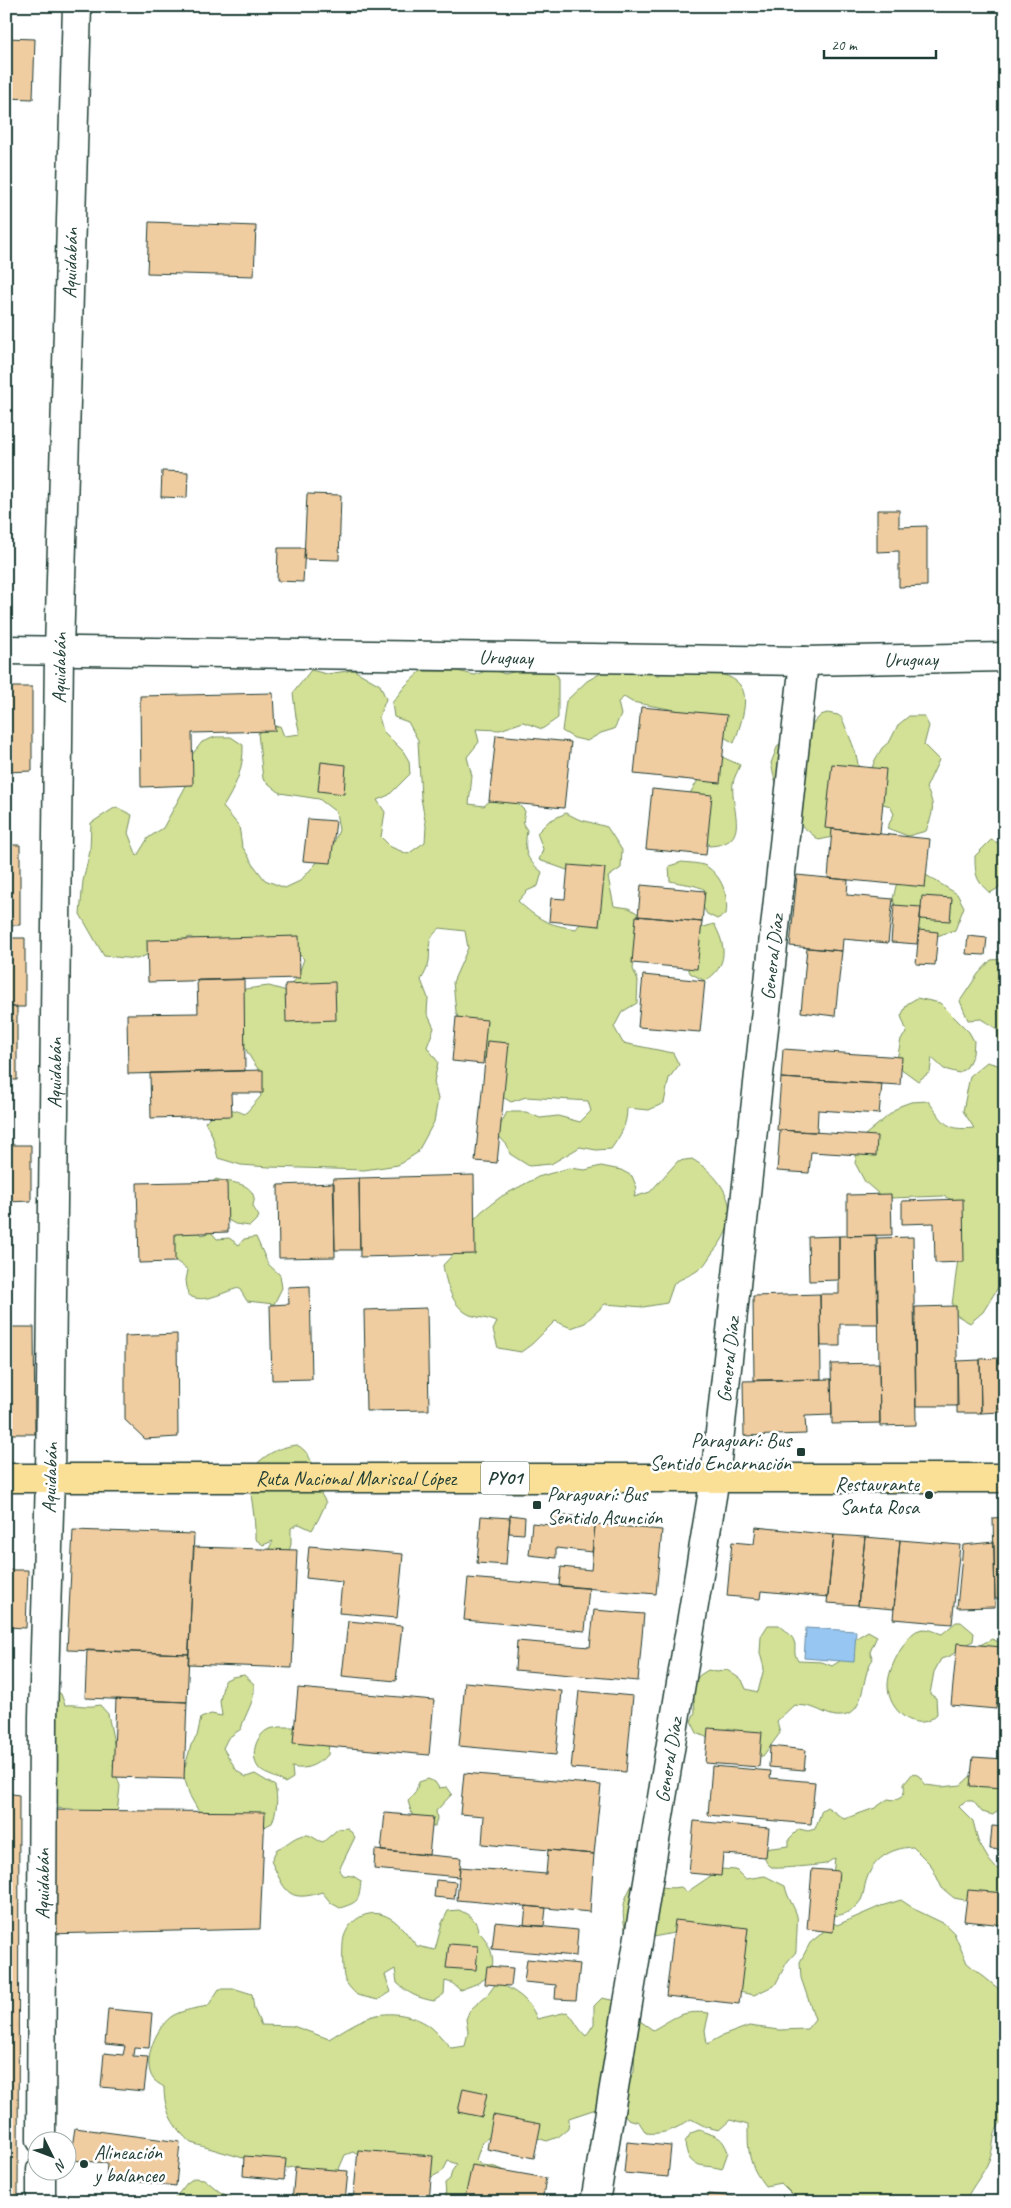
<svg xmlns="http://www.w3.org/2000/svg" width="1011" height="2208" font-family="Caveat,sans-serif">
	<style>
		.green { fill: #d2e195; stroke: #788f64 }
		.water { fill: #98c6f2; stroke: #688fa6 }
		.building { fill: #f0cca1; stroke: #1f3d34 }
		.lines { fill: none; stroke-linecap: round; stroke-linejoin: round }
		.street-casing { stroke: #1f3d34; stroke-width: 31 }
		.secondary-casing { stroke: #1f3d34; stroke-width: 31 }
		.highway-casing { stroke: #1f3d34; stroke-width: 31 }
		.street { stroke: #fff; stroke-width: 28 }
		.secondary { stroke: #fff; stroke-width: 28 }
		.highway { stroke: #f9e096; stroke-width: 28 }
		.poi-dot { fill: #1f3d34; stroke: #fff; stroke-width: 2 }
		.labels { text-anchor: middle; dominant-baseline: central; stroke-width: 5; stroke-linejoin: round; paint-order: stroke }
		.shield { fill: #fff; stroke: #627771; stroke-width: 1 }
		.shield-label { font-size: 19px; font-weight: bold; fill: #1f3d34 }
		.street-label { font-size: 20px; fill: #1f3d34; stroke: #fff }
		.poi-label { font-size: 20px; fill: #1f3d34; stroke: #fff; text-anchor: end }
	</style>
	<rect width="100%" height="100%" fill="#fff"/>
	<filter id="ink" filterUnits="userSpaceOnUse"><feTurbulence type="fractalNoise" baseFrequency=".02" numOctaves="2"/><feDisplacementMap in="SourceGraphic" scale="10" xChannelSelector="R" yChannelSelector="G"/><feConvolveMatrix kernelMatrix="1 2 1 2 8 2 1 2 1" color-interpolation-filters="sRGB"/></filter>
	<g filter="url(#ink)">
		<!-- green -->
		<path class="green" d="M612,667L653,671L658,676L664,671C685,671 739,666 744,694C747,707 739,730 734,743L724,737L701,715L632,702L624,697L618,702L621,715L614,729L601,733L587,741L574,738L562,731L566,701L587,681Z
			M491,669L505,674L524,669L547,670L558,676V718L542,729L523,722L500,730L476,729L479,742L467,757L472,776L469,804L484,806L494,797L517,803L525,811L523,824L527,830C524,852 525,858 542,872L538,886L527,891L518,901C538,920 549,925 576,929L587,915L578,874L539,860L543,849L537,833L549,821L566,813L578,819L607,827L622,850L621,868L608,877L614,906L629,908L645,918L636,948L633,969L638,981L637,1003L622,1012L614,1027L623,1043L673,1053L679,1065L669,1078L664,1103L649,1110L627,1108C627,1125 621,1135 611,1149L596,1150L580,1147L551,1164L529,1166L510,1154L507,1145L496,1133L507,1112H526L540,1118L558,1116L580,1122L591,1111L588,1101L526,1097L511,1102L486,1087L485,1059L463,1029L456,1012L453,982L468,948L465,931L440,928C425,941 431,945 429,961C428,968 424,975 421,980L428,998L427,1013L434,1028L427,1047L438,1062L434,1082L438,1099L434,1122L417,1153L398,1165L364,1170L269,1167L241,1165L218,1158L212,1135L205,1122C218,1108 227,1106 245,1114L261,1096L257,1081L259,1070C243,1050 237,1029 230,1005L245,989L269,986L287,991L298,976L304,959L294,949L205,945L190,937L137,959L104,956L80,914L83,881L90,851L91,823L116,807L132,815L128,833L137,856L148,838L163,828L187,784L191,756L202,742L215,737H231L243,745C244,768 235,788 223,807L239,826L242,846L255,867L265,880L285,888L300,881L333,845L339,830L336,812L319,799L280,793L263,779L258,733L269,727L280,726L284,736L300,734L296,717L293,693L311,670L327,674L354,670L380,685L386,699L379,717L383,731L403,751L409,761L410,774L389,795L377,800L385,812L381,837L391,847L408,854L425,842L426,826L421,798L418,740L408,722L394,717L392,703L405,686L421,671H457L475,675Z
			M827,713L838,715L842,718C847,732 854,745 857,759C863,783 853,814 842,835L819,840L796,821L777,789L771,763L778,745L802,735L821,715Z
			M909,716H924L929,726L924,745L939,760L926,788C936,805 933,813 926,831L908,836L887,828L894,814L890,806L880,803L868,778L875,760L882,748L890,741L898,725Z
			M720,756L740,765C738,771 734,777 733,783C730,810 753,844 709,846L687,798L705,769Z
			M991,840L1001,844L1005,848V884L990,893C976,881 975,875 975,856Z
			M682,862C689,863 700,863 706,866C722,876 729,896 726,914L717,919L707,914L700,902L705,890C696,884 681,884 670,881L669,866Z
			M899,873L926,875L957,894L964,907L955,930L937,936L911,929L896,909L893,899Z
			M714,924C726,945 729,966 705,981L690,973L686,961L694,930Z
			M1005,959V1050L998,1040L997,1029L981,1019L968,1020L960,1001L978,974L991,960Z
			M917,998L940,1003L969,1032L974,1041L973,1054L967,1067L959,1073L944,1069L932,1058L930,1072L918,1081L896,1065L901,1039L907,1032L901,1016L907,1004Z
			M987,1062L1005,1067V1276L983,1312L970,1323L951,1312L959,1251L960,1203L943,1196L891,1198L880,1195L865,1182L855,1163L859,1140L900,1106L911,1102L928,1101C945,1123 945,1131 974,1128L963,1111L970,1076Z
			M692,1159C729,1181 744,1217 713,1252C709,1257 706,1264 701,1268C694,1274 682,1278 674,1283L667,1303L643,1307L605,1304L585,1323L571,1328L555,1321L532,1344L521,1352L498,1348L493,1330L497,1322C488,1318 479,1318 470,1315C452,1307 446,1283 443,1265L465,1242L467,1227L482,1211L502,1196L538,1177L569,1168L585,1170L601,1166L621,1170L632,1176L637,1188L634,1197L650,1192L678,1161Z
			M216,1179C228,1183 251,1181 254,1198C255,1200 253,1203 253,1206C254,1210 258,1213 259,1217L250,1226L235,1224L206,1207L209,1185Z
			M184,1218L202,1235L211,1232L217,1239L229,1238L239,1245L244,1239L256,1237L268,1264L280,1275L282,1288L274,1304L247,1301L239,1288C222,1292 204,1305 188,1295L186,1280L188,1270L164,1252Z
			M297,1445C315,1455 312,1471 318,1488C320,1493 324,1498 326,1503L318,1520L312,1530L299,1524L291,1528V1544L287,1559L267,1552L273,1541L263,1545L255,1539C256,1514 249,1496 250,1471C263,1456 277,1447 297,1445Z
			M956,1622H961L974,1633L973,1641L950,1656L941,1659L934,1672L930,1694L936,1698L937,1714C917,1736 887,1710 888,1685C888,1673 896,1656 903,1646C907,1640 912,1632 919,1630C927,1627 935,1632 942,1634Z
			M768,1625H779C785,1630 794,1636 795,1645C795,1652 794,1654 798,1661L822,1662L832,1666L843,1659L850,1642L868,1631L877,1636L870,1652L873,1659C859,1677 868,1719 836,1716C827,1715 819,1709 810,1707C805,1705 799,1706 794,1705L777,1721L780,1733L763,1756H747L738,1732L729,1728L708,1738L697,1733L691,1721L695,1712L693,1683L700,1675L708,1670L717,1672L727,1670L742,1680L746,1689L758,1692L764,1668L760,1653L761,1636Z
			M992,1639L1001,1643L1005,1640V1721L999,1715L997,1700L976,1657L980,1645Z
			M244,1675L254,1684C256,1701 245,1713 241,1729L228,1738L223,1748L237,1771L246,1777L255,1774L275,1786C278,1800 277,1809 272,1823L262,1828L202,1817L190,1796L183,1774L191,1745L197,1736L201,1718L211,1714L222,1716L220,1701L224,1681L232,1677Z
			M50,1687L61,1694L65,1705C79,1704 85,1708 100,1705L108,1714L116,1753L113,1765L120,1786L117,1814L89,1818L72,1809L56,1808Z
			M279,1727H300L329,1742L328,1755C317,1764 307,1771 292,1767L293,1778L285,1783C277,1777 270,1776 263,1772C249,1763 253,1738 267,1730C270,1728 276,1728 279,1727Z
			M977,1770C992,1780 1003,1786 1005,1804L993,1815L982,1812L973,1801H965L959,1807L973,1821L978,1841L989,1860L996,1868L1005,1871V1891L964,1900L954,1898L942,1888L931,1865L913,1847C890,1848 873,1859 866,1881C864,1887 864,1895 861,1900C854,1911 840,1918 828,1915L835,1858C831,1860 828,1863 825,1864C822,1865 777,1869 774,1868C765,1865 764,1857 763,1849L789,1846V1839L799,1829L808,1831L815,1829L822,1810L827,1807L844,1819L875,1808L888,1799C900,1802 906,1796 904,1784L913,1773L919,1776L926,1785L941,1787L961,1785Z
			M428,1779L435,1782L439,1788L447,1787L452,1794L436,1811L437,1819L435,1826L427,1829L414,1821L408,1801L415,1793L419,1782Z
			M348,1828L355,1837L339,1870L342,1875L353,1876L361,1881C359,1901 359,1902 340,1908L331,1903L322,1892C286,1904 285,1889 271,1861L277,1849C288,1845 295,1834 308,1835C313,1836 317,1841 323,1842L338,1829Z
			M721,1869L736,1870L745,1879L765,1876L785,1886C788,1900 794,1905 797,1916C798,1919 796,1946 796,1952L787,1962L775,1985L754,1995L739,1992L683,1931C679,1932 649,1938 646,1938C640,1937 632,1934 626,1932C619,1904 626,1896 639,1873C655,1885 660,1890 681,1887L687,1892Z
			M901,1900L916,1910L945,1924L954,1933L967,1963L1000,1990L1002,2020L1005,2027V2118C992,2130 995,2140 991,2154C987,2171 972,2185 965,2202H800L781,2183L765,2186C748,2164 748,2152 748,2125L730,2120L719,2130L706,2127L691,2119C676,2129 664,2135 646,2133L639,2122L628,2119L622,2111L626,2100L629,2080L634,2072L635,2042L640,2021L653,2030C676,2017 681,2010 709,2013L705,2030L707,2044L722,2036L749,2026L779,2030L807,2029L815,2019L801,1978L800,1962L810,1943L822,1933L829,1920L837,1925L881,1906Z
			M459,1910C469,1915 477,1919 478,1931C491,1943 501,1968 483,1980C476,1985 467,1987 460,1990L452,1983L445,1981L444,1994L434,2001C418,1998 409,1994 397,1983L395,1969L385,1975L391,1992L378,2000L357,1995C353,1991 347,1985 345,1980C342,1974 342,1943 344,1937C350,1917 372,1907 390,1918C401,1924 409,1937 417,1946L435,1950L442,1923L448,1911Z
			M497,1982C515,1991 530,1999 537,2019L567,2012C575,2019 577,2028 586,2036L594,2024V2006L602,1998L616,2001L599,2108L569,2118L568,2129L558,2137L547,2141L537,2138L494,2134L482,2142L476,2160L481,2165C494,2166 503,2168 513,2177L476,2202H451L446,2197L445,2183L450,2179L452,2171L457,2164L448,2161L443,2171L428,2179L364,2159L353,2152L345,2155L335,2178L319,2177L299,2166L281,2169L191,2143C173,2127 164,2111 164,2087C161,2085 157,2083 154,2080C140,2063 157,2024 174,2015C184,2010 197,2008 208,2006L219,1989H236L252,1994L254,2009L261,2025L293,2026L329,2039C342,2031 355,2022 370,2017C389,2010 417,2015 432,2028C439,2034 445,2042 451,2048L465,2046L468,2032L466,2019L470,2010L489,1993Z
			M699,2130C716,2137 721,2134 728,2152L722,2169C701,2163 688,2171 685,2142L691,2133Z
			M194,2178L204,2179L220,2192L239,2202H176L175,2198L187,2183Z"/>
		<!-- water -->
		<path class="water" d="M806,1628L856,1631L854,1662L804,1658Z"/>
		<!-- building -->
		<path class="building" d="M6,38L35,39L33,99L6,98Z
			M149,222L256,226L254,276L147,273Z
			M162,471L188,472L187,498L161,497Z
			M307,494L341,495L339,560L304,559Z
			M877,510H899V527L927,526V586L899,587V551L877,552Z
			M278,548H305L303,582L277,581Z
			M6,687H32V771L6,772Z
			M273,693L275,731L192,733L193,785L141,787L140,696Z
			M641,707L727,715L720,783L634,774Z
			M496,735L571,742L564,808L489,801Z
			M321,762L346,765L344,794L318,791Z
			M832,764L886,769L880,834L825,828Z
			M652,789L712,795L706,855L646,849Z
			M308,819L336,821L331,863L303,861Z
			M832,829L930,839L925,887L828,878Z
			M6,845H20V925H6Z
			M568,865L605,868L599,926L549,921L551,898L565,899Z
			M797,875L848,880L847,895L893,899L888,943L843,939L842,951L790,946Z
			M641,885L705,891L702,922L638,916Z
			M922,896L952,898L950,921L920,919Z
			M894,905L921,907L917,944L891,942Z
			M636,916L702,922L697,969L632,963Z
			M919,930L938,932L935,965L916,964Z
			M299,936L300,978L148,982L147,940Z
			M968,936L987,938L985,955L966,954Z
			M6,938H25V1007H6Z
			M807,948L842,951L835,1016L801,1012Z
			M643,975L705,981L700,1032L638,1027Z
			M244,979L245,1071L128,1074L127,1014L198,1013L197,980Z
			M335,982L336,1020L286,1022L285,984Z
			M6,1007H17V1080H6Z
			M456,1017L487,1020L483,1064L452,1061Z
			M487,1041L509,1043L497,1163L475,1161Z
			M783,1049L902,1057L900,1085L781,1078Z
			M263,1070V1093H231L232,1116L151,1118L150,1073Z
			M781,1078L882,1084L879,1114L818,1110L817,1132L777,1130Z
			M780,1130L877,1136L876,1156L811,1152L809,1173L777,1171Z
			M6,1145H31V1201L6,1202Z
			M474,1175L475,1254L360,1257L359,1178Z
			M359,1178L360,1250H335L333,1179Z
			M227,1181L228,1232L175,1234V1262L139,1263L137,1183Z
			M334,1183L335,1257L279,1258L278,1185Z
			M891,1194L892,1235L847,1236V1195Z
			M963,1199L964,1262L935,1263L934,1223L902,1224V1201Z
			M876,1235L878,1324H840V1346H821L820,1294H839V1236Z
			M839,1236V1280L809,1281L808,1237Z
			M913,1237L916,1425L880,1426L877,1238Z
			M310,1286L312,1379L272,1380L270,1305L289,1304L288,1287Z
			M820,1294L821,1379L754,1380L753,1296Z
			M956,1306L958,1406H916L915,1307Z
			M427,1308L429,1410L366,1411L364,1310Z
			M6,1327H34L35,1434H6Z
			M177,1334L178,1437L145,1439L125,1420V1336Z
			M1000,1358L1001,1412L981,1413L980,1359Z
			M980,1360L981,1413H957V1361Z
			M879,1363L880,1423L832,1424L831,1364Z
			M831,1379L832,1415L805,1416L806,1434L744,1436L743,1381Z
			M551,1514L596,1518L592,1552L556,1548V1558L529,1555L532,1523L550,1525Z
			M510,1515L525,1517L524,1534L509,1533Z
			M481,1516L510,1518L506,1565L477,1563Z
			M1005,1517V1598L995,1599L993,1518Z
			M595,1524L662,1530L656,1594L559,1586L561,1567L591,1570Z
			M756,1527L834,1535L828,1597L761,1591L760,1599L727,1596L732,1542L754,1544Z
			M73,1530L194,1534L189,1654L67,1650Z
			M834,1535L865,1537L858,1605L827,1603Z
			M865,1537L900,1540L894,1609L858,1606Z
			M900,1540L960,1545L952,1624L893,1619Z
			M994,1542L995,1607L957,1608L963,1545Z
			M309,1546L403,1554L397,1618L339,1613L342,1582L306,1578Z
			M194,1547L297,1550L292,1668L188,1664Z
			M6,1570H28L26,1628L6,1627Z
			M468,1578L589,1588L585,1631L464,1620Z
			M594,1610L644,1614L638,1681L515,1670L517,1641L590,1647Z
			M348,1621L402,1626L396,1681L342,1676Z
			M957,1643L1002,1647L996,1709L951,1705Z
			M87,1650L189,1654L187,1702L85,1698Z
			M465,1682L562,1691L556,1755L459,1746Z
			M298,1688L434,1700L429,1755L293,1743Z
			M579,1691L633,1696L626,1772L571,1768Z
			M116,1699L187,1702L184,1779L113,1777Z
			M708,1728L762,1732L759,1767L705,1763Z
			M770,1746L806,1750L804,1770L769,1767Z
			M973,1757L1005,1759V1788L970,1786Z
			M712,1766L771,1771L770,1778L815,1782L811,1824L708,1815Z
			M464,1773L601,1785L594,1854L482,1844L484,1816L460,1814Z
			M6,1793L19,1795L18,2202H6Z
			M50,1810L265,1812L260,1929L45,1934Z
			M385,1813L433,1817L429,1855L381,1851Z
			M694,1821L769,1828L766,1857L723,1854L721,1876L689,1873Z
			M992,1826L1005,1827V1850L990,1849Z
			M375,1850L461,1858L459,1877L374,1869Z
			M548,1850L594,1854L590,1912L457,1900L460,1867L546,1874Z
			M812,1869L839,1871L833,1932L807,1929Z
			M436,1880L456,1882L454,1899L434,1897Z
			M968,1890L1005,1893V1925L964,1921Z
			M526,1906L546,1908L544,1926L524,1925Z
			M675,1920L748,1928L739,2004L666,1996Z
			M495,1922L578,1930L576,1956L492,1949Z
			M449,1944L478,1946L476,1970L446,1968Z
			M527,1959L580,1964L576,2000L555,1999L556,1985L524,1982Z
			M487,1966L513,1968L511,1986L485,1984Z
			M108,2009L152,2013L149,2048L134,2047L133,2056L148,2057L144,2091L101,2087L104,2053L123,2055L125,2046L105,2044Z
			M463,2088L487,2093L482,2117L458,2112Z
			M493,2115L541,2124L534,2158L487,2149Z
			M75,2128L180,2142L176,2186L106,2178L107,2163L70,2160Z
			M627,2142L671,2146L668,2177L624,2173Z
			M358,2150L433,2156L429,2202H353Z
			M244,2156L286,2159L284,2180L243,2176Z
			M472,2165L546,2178L542,2202H464Z
			M295,2167L348,2171L345,2202H292Z
			M708,2194L747,2198V2202H707Z"/>
		<g class="lines">
			<!-- street casing -->
			<g class="street-casing">
				<g id="street">
					<path id="s1" d="M6,650L804,661L1005,657"/>
					<path id="s2" d="M715,1478L804,661"/>
					<path id="s3" d="M41,2140L43,1717L50,1478"/>
					<path d="M41,2202V2170"/>
				</g>
			</g>
			<!-- secondary casing -->
			<g class="secondary-casing">
				<g id="secondary">
					<path id="s4" d="M50,1478L59,651L77,6"/>
					<path id="s5" d="M595,2202L715,1478"/>
				</g>
			</g>
			<!-- highway casing -->
			<g class="highway-casing">
				<g id="highway">
					<path id="s6" d="M6,1478H1005"/>
				</g>
			</g>
			<!-- street -->
			<use href="#street" class="street"/>
			<!-- secondary -->
			<use href="#secondary" class="secondary"/>
			<!-- highway -->
			<use href="#highway" class="highway"/>
		</g>
	</g>
	<!-- markers -->
	<g class="poi-dot">
		<rect x="796" y="1447" width="10" height="10" rx="2.5"/>
		<circle cx="929" cy="1495" r="5"/>
		<rect x="532" y="1500" width="10" height="10" rx="2.5"/>
		<circle cx="84" cy="2164" r="5"/>
	</g>
	<g class="labels">
		<!-- shield labels -->
		<rect class="shield" x="481" y="1461.5" width="48" height="33" rx="4"/>
		<g class="shield-label">
			<text x="505" y="1478">PY01</text>
		</g>
		<!-- street labels -->
		<g class="street-label">
			<text stroke="none"><textPath href="#s4" startOffset="1215">Aquidabán</textPath></text>
			<text stroke="none"><textPath href="#s1" startOffset="500">Uruguay</textPath></text>
			<text stroke="none"><textPath href="#s1" startOffset="905">Uruguay</textPath></text>
			<text stroke="none"><textPath href="#s4" startOffset="810">Aquidabán</textPath></text>
			<text stroke="none"><textPath href="#s2" startOffset="524">General Díaz</textPath></text>
			<text stroke="none"><textPath href="#s4" startOffset="405">Aquidabán</textPath></text>
			<text stroke="none"><textPath href="#s2" startOffset="119">General Díaz</textPath></text>
			<text transform="translate(50 1478) rotate(-88)">Aquidabán</text>
			<text stroke="none"><textPath href="#s6" startOffset="350">Ruta Nacional Mariscal López</textPath></text>
			<text stroke="none"><textPath href="#s5" startOffset="448">General Díaz</textPath></text>
			<text stroke="none"><textPath href="#s3" startOffset="256">Aquidabán</textPath></text>
		</g>
		<!-- poi labels -->
		<g class="poi-label">
			<text x="791" y="1440">Paraguarí: Bus<tspan x="791" dy="23">Sentido Encarnación</tspan></text>
			<text x="919" y="1484">Restaurante<tspan x="919" dy="23">Santa Rosa</tspan></text>
			<text x="547" y="1494" text-anchor="start">Paraguarí: Bus<tspan x="547" dy="23">Sentido Asunción</tspan></text>
			<text x="94" y="2152" text-anchor="start">Alineación<tspan x="94" dy="23">y balanceo</tspan></text>
		</g>
	</g>
	<!-- margin -->
	<rect width="1011" height="2208" fill="none" stroke="#fff" stroke-width="25"/>
	<rect x="12" y="12" width="986" height="2183" fill="none" stroke="#1f3d34" stroke-width="2" filter="url(#ink)"/>
	<!-- north arrow -->
	<g transform="translate(52 2156) rotate(132)"><circle r="24" fill="#ffffff" stroke="#a5b1ae"/>
	<path d="M0-4L9 19L0 12L-9 19Z" fill="#1f3d34"/>
	<text y="-8" font-size="14" font-weight="bold" text-anchor="middle" fill="#1f3d34">N</text>
	</g>
	<!-- scale -->
	<path d="M824 50v8h112v-8" fill="none" stroke="#1f3d34" stroke-width="2.5"/>
	<text x="831" y="50" font-size="15" fill="#1f3d34" stroke="#ffffff" stroke-width="4" paint-order="stroke">20 m</text>
</svg>
